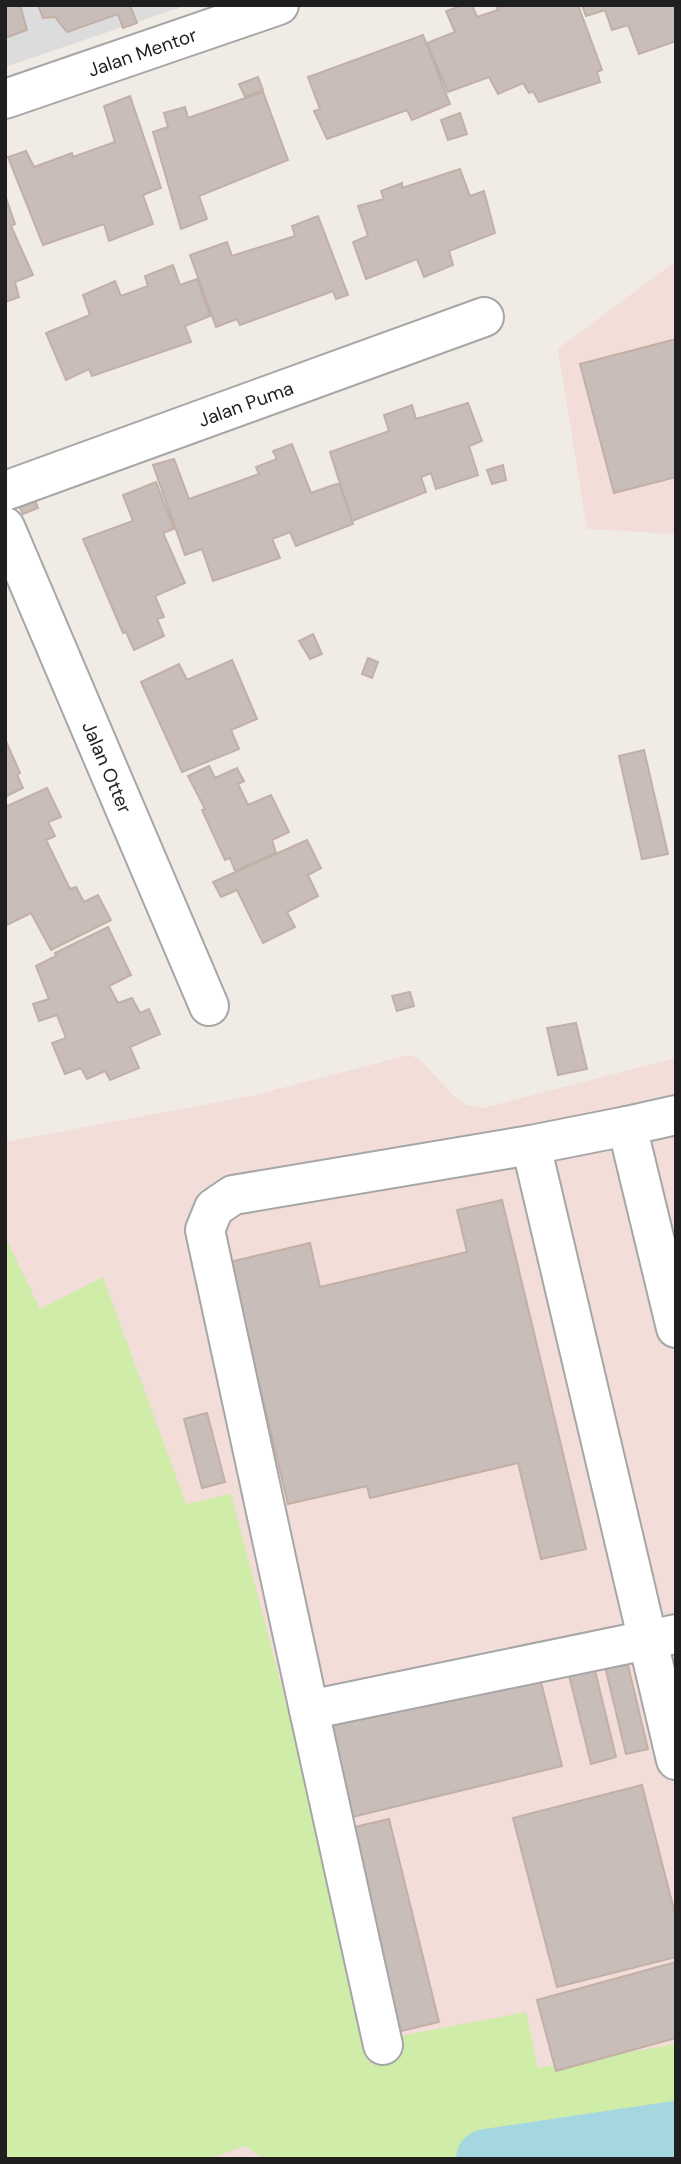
<svg xmlns="http://www.w3.org/2000/svg" width="681" height="2164" font-family="'DM Sans',sans-serif">
	<style>
		.residential { fill: #dddcdc }
		.military { fill: #f2ddd8 }
		.grass { fill: #cfeca9 }
		.lines { fill: none; stroke-linecap: round; stroke-linejoin: round }
		.river { stroke: #a4d7df; stroke-width: 60 }
		.building { fill: #c8bdb8; stroke: #c2b0a6; stroke-width: 2 }
		.minor-casing { stroke: #a6a6a6; stroke-width: 42 }
		.minor { stroke: #fff; stroke-width: 38 }
		.labels { text-anchor: middle; dominant-baseline: central; stroke-width: 5; stroke-linejoin: round; paint-order: stroke }
		.street-label { font-size: 19px; fill: #1f1f1f; stroke: #fff }
	</style>
	<rect width="100%" height="100%" fill="#f0ebe5"/>
	<!-- residential -->
	<path class="residential" d="M5,5H187L5,67Z"/>
	<!-- military -->
	<path class="military" d="M676,261V534L587,529L558,349Z
		M409,1055L419,1059L454,1096L466,1105L483,1108L676,1058V2159H5V1142L251,1096Z"/>
	<!-- grass -->
	<path class="grass" d="M5,1236L40,1309L103,1277L186,1504L231,1494L375,2041L526,2012L538,2068L676,2044V2140L618,2151L537,2152L522,2159H263L245,2146L208,2159H5Z"/>
	<g class="lines">
		<!-- river -->
		<path class="river" d="M486,2159L676,2131"/>
	</g>
	<!-- building -->
	<path class="building" d="M5,5H20L27,30L5,38Z
		M38,5H130L137,23L123,28L118,14L67,32L55,17L43,18Z
		M464,5H472L477,17L498,10L497,7L501,5H578L602,70L597,72L600,82L539,102L533,91L529,93L523,83L498,94L489,77L448,92L427,43L455,32L446,11Z
		M582,5H676V41L639,54L628,25L612,30L605,10L586,16Z
		M423,35L450,104L412,120L407,110L327,139L314,111L320,109L308,77Z
		M258,77L263,90L245,97L239,84Z
		M263,92L288,160L199,196L207,219L181,229L153,132L168,127L164,113L185,107L188,118Z
		M130,96L161,188L143,195L153,224L109,241L104,224L43,245L8,157L26,151L34,167L72,153L73,157L115,142L104,106Z
		M460,113L467,134L448,140L441,120Z
		M460,169L470,196L484,191L495,233L449,251L453,265L424,277L417,259L366,279L353,242L368,236L358,206L384,199L381,191L402,183V188Z
		M5,195L15,224L11,226L33,275L15,282L19,297L5,302Z
		M318,216L348,295L336,299L333,291L240,325L237,319L216,327L190,255L227,242L232,256L295,236L292,226Z
		M173,265L180,285L197,279L210,316L185,326L191,342L92,376L89,369L66,380L46,333L90,315L83,295L115,281L121,296L148,286L145,276Z
		M676,339V477L614,493L580,364Z
		M468,403L482,441L469,446L478,475L436,489L431,473L421,477L426,492L352,521L330,452L389,431L384,415L412,405L416,419Z
		M292,444L311,493L339,483L353,524L296,546L290,532L272,539L280,558L213,581L202,549L185,555L153,465L174,459L189,499L259,474L256,467L277,459L273,451Z
		M503,465L506,480L492,484L487,470Z
		M156,482L174,529L163,533L185,583L155,596L164,617L157,619L164,636L134,650L126,632L123,633L83,539L133,521L123,495Z
		M33,494L38,508L23,514L16,500Z
		M313,634L322,654L310,659L299,641Z
		M368,658L378,662L372,678L362,674Z
		M232,660L257,719L231,730L239,749L182,772L141,682L179,664L187,680Z
		M5,739L20,773L17,775L23,788L5,797Z
		M644,750L668,854L642,859L619,756Z
		M209,766L215,778L237,768L244,781L238,784L248,805L271,795L289,832L272,840L276,853L235,871L230,858L225,860L202,810L205,809L188,776Z
		M47,788L61,817L48,822L55,836L46,840L70,889L76,887L84,902L98,895L111,920L51,950L31,913L5,926V807Z
		M307,840L321,868L308,875L318,896L287,912L295,927L263,943L237,890L221,897L213,882Z
		M108,927L131,975L109,986L118,1003L132,998L140,1013L149,1009L160,1034L130,1047L139,1068L110,1080L105,1071L87,1079L81,1068L65,1074L52,1043L66,1038L57,1015L39,1021L33,1004L49,999L36,966L56,956L55,953Z
		M410,992L414,1006L397,1011L392,996Z
		M576,1023L587,1069L558,1075L547,1028Z
		M502,1200L586,1549L541,1559L518,1463L370,1498L367,1486L288,1504L230,1262L310,1243L320,1287L467,1252L457,1210Z
		M207,1413L225,1482L202,1488L184,1419Z
		M625,1653L648,1749L626,1754L603,1658Z
		M593,1662L616,1757L591,1764L567,1667Z
		M538,1670L562,1766L348,1818L325,1722Z
		M642,1785L676,1918V1957L557,1987L513,1818Z
		M389,1819L439,2022L397,2032L346,1829Z
		M676,1962V2038L556,2071L537,2000Z"/>
	<g class="lines">
		<!-- minor casing -->
		<g class="minor-casing">
			<g id="minor">
				<path id="s1" d="M5,99L279,5"/>
				<path id="s2" d="M5,491L484,317"/>
				<path id="s3" d="M5,527L209,1006"/>
				<path d="M676,1115L627,1126L676,1328"/>
				<path d="M627,1126L531,1145L233,1195L214,1208L205,1230L309,1710L676,1634"/>
				<path d="M531,1145L676,1760"/>
				<path d="M309,1710L383,2045"/>
			</g>
		</g>
		<!-- minor -->
		<use href="#minor" class="minor"/>
	</g>
	<g class="labels">
		<!-- street labels -->
		<g class="street-label">
			<text stroke="none"><textPath href="#s1" startOffset="145">Jalan Mentor</textPath></text>
			<text stroke="none"><textPath href="#s2" startOffset="256">Jalan Puma</textPath></text>
			<text stroke="none"><textPath href="#s3" startOffset="261">Jalan Otter</textPath></text>
		</g>
	</g>
	<!-- border -->
	<rect width="681" height="2164" fill="none" stroke="#1f1f1f" stroke-width="14"/>
</svg>
